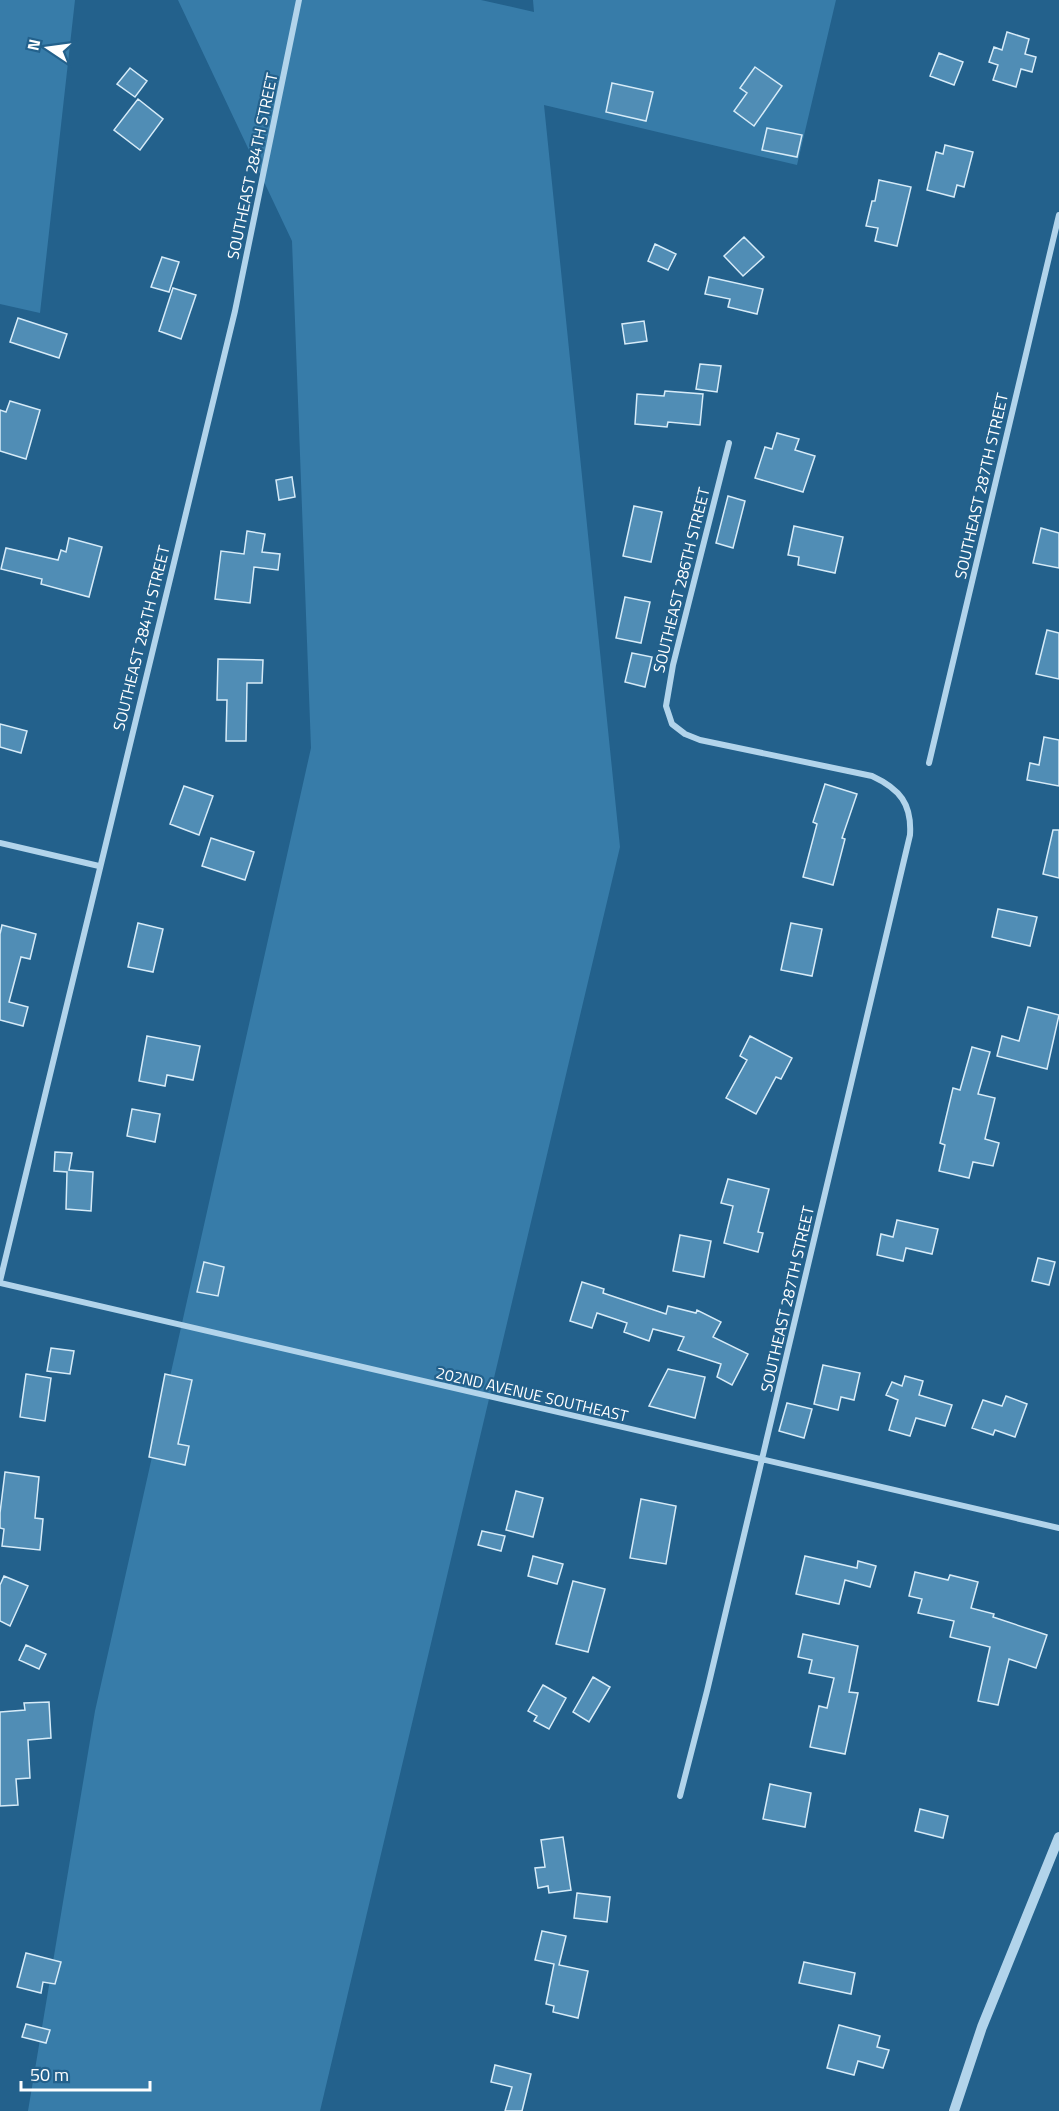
<svg xmlns="http://www.w3.org/2000/svg" width="1059" height="2111" font-family="'Titillium Web',sans-serif">
	<style>
		.green { fill: #377ca9 }
		.building { fill: #508db5; stroke: #d6ebf8; stroke-width: 1.5 }
		.lines { fill: none; stroke-linecap: round; stroke-linejoin: round }
		.minor { stroke: #b2d4eb; stroke-width: 6 }
		.tertiary { stroke: #b2d4eb; stroke-width: 10 }
		.labels { text-anchor: middle; dominant-baseline: central; stroke-width: 4.5; stroke-linejoin: round; paint-order: stroke }
		.street-label { font-size: 16px; fill: #fff; stroke: #23618c }
	</style>
	<rect width="100%" height="100%" fill="#23618c"/>
	<!-- green -->
	<path class="green" d="M0,0H75L40,313L0,304Z
		M178,0H481L534,12L533,0H836L797,165L544,105L620,847L320,2111H28L95,1711L311,748L292,241Z"/>
	<!-- building -->
	<path class="building" d="M1007,32L1029,39L1025,54L1036,57L1032,72L1021,69L1016,87L993,80L998,65L989,62L994,47L1002,50Z
		M939,53L963,62L954,85L930,76Z
		M755,67L782,86L754,126L734,111L747,93L740,88Z
		M130,68L147,81L135,97L117,84Z
		M612,83L653,92L646,121L606,112Z
		M138,99L163,119L140,150L114,130Z
		M767,128L802,135L797,157L762,150Z
		M945,145L973,152L964,187L957,185L954,197L927,190L936,152L943,154Z
		M879,180L911,187L897,246L875,241L878,228L866,226L872,201H875Z
		M744,237L764,257L743,276L724,256Z
		M655,244L676,254L668,270L648,261Z
		M162,257L179,262L169,292L151,287Z
		M709,277L763,289L757,314L728,307L730,299L705,294Z
		M173,288L196,295L181,339L159,331Z
		M18,318L67,334L59,358L10,342Z
		M644,321L647,341L625,344L622,324Z
		M700,364L721,366L717,392L696,389Z
		M665,391L703,394L700,425L668,422L667,427L635,424L637,394L664,396Z
		M10,401L40,410L26,459L0,451V410L6,412Z
		M777,433L799,439L795,450L815,456L803,492L755,478L765,447L772,449Z
		M292,477L295,497L279,500L276,480Z
		M728,496L745,501L733,548L716,543Z
		M634,506L662,512L651,562L623,556Z
		M794,526L843,537L835,573L798,565L799,557L788,555Z
		M1041,528L1059,533V568L1033,563Z
		M247,531L265,534L262,552L280,554L278,570L254,567L250,603L215,599L221,551L244,554Z
		M69,538L102,547L89,597L41,584L42,579L1,569L6,548L58,560L61,550L66,552Z
		M625,597L650,602L641,643L616,638Z
		M1047,630L1059,633V679L1036,674Z
		M632,653L652,657L645,687L625,682Z
		M218,659L263,660L262,683H247L246,741H226L227,700H217Z
		M0,724L27,731L21,753L0,747Z
		M1044,737L1059,740V786L1027,780L1030,763L1039,765Z
		M825,784L857,794L842,838L845,839L833,885L803,877L817,824L813,822Z
		M184,786L213,796L199,835L170,824Z
		M1053,830H1059V878L1043,874Z
		M211,838L254,852L245,880L202,866Z
		M998,909L1037,917L1030,946L992,937Z
		M138,923L163,929L153,972L128,967Z
		M791,923L822,929L812,976L781,970Z
		M2,925L36,934L30,959L21,957L9,1002L28,1007L23,1026L0,1020V934Z
		M1028,1007L1059,1015L1047,1069L997,1056L1002,1036L1019,1041Z
		M147,1036L200,1046L193,1080L167,1075L165,1086L139,1081Z
		M750,1036L792,1058L781,1079L776,1077L756,1114L726,1098L747,1060L740,1056Z
		M972,1047L990,1052L978,1094L995,1098L985,1139L999,1143L993,1166L973,1162L969,1178L939,1171L945,1145L940,1143L953,1088L960,1090Z
		M132,1109L160,1114L155,1142L127,1136Z
		M55,1152L72,1153L69,1170L93,1172L91,1211L66,1209L67,1172L54,1171Z
		M728,1179L769,1189L758,1232L763,1233L758,1252L724,1243L733,1206L721,1203Z
		M897,1220L938,1229L932,1254L906,1248L903,1261L877,1255L881,1234L893,1237Z
		M680,1235L711,1241L704,1277L673,1271Z
		M1038,1258L1055,1262L1049,1285L1032,1281Z
		M204,1262L224,1267L218,1296L197,1292Z
		M582,1282L604,1289L603,1293L666,1314L668,1306L696,1313L697,1310L721,1322L713,1337L748,1354L732,1385L717,1377L721,1364L678,1350L684,1337L653,1329L649,1341L624,1332L627,1323L597,1313L592,1328L570,1321Z
		M51,1348L74,1351L70,1374L47,1371Z
		M823,1365L860,1373L854,1400L841,1397L838,1410L814,1404Z
		M668,1369L705,1377L695,1418L649,1406Z
		M26,1374L51,1378L45,1421L20,1417Z
		M165,1374L192,1380L178,1444L189,1446L185,1465L149,1457Z
		M905,1376L923,1381L919,1395L952,1405L945,1426L916,1418L910,1436L889,1430L898,1400L886,1395L892,1382L902,1386Z
		M1006,1396L1027,1404L1015,1437L995,1430L993,1435L972,1428L983,1400L1002,1406Z
		M787,1403L812,1409L804,1438L779,1431Z
		M5,1472L39,1477L35,1518L43,1519L40,1550L2,1546L4,1529L0,1528V1513Z
		M516,1491L543,1498L533,1537L506,1530Z
		M641,1499L676,1506L666,1564L630,1558Z
		M482,1531L505,1536L501,1551L478,1545Z
		M533,1556L563,1564L557,1584L528,1576Z
		M805,1556L857,1568L858,1561L876,1566L870,1587L845,1580L839,1604L796,1594Z
		M915,1572L948,1580L950,1575L978,1582L971,1608L994,1614L993,1617L1047,1635L1036,1668L1009,1659L998,1705L978,1701L990,1647L950,1637L954,1621L918,1613L922,1599L909,1596Z
		M4,1576L28,1586L10,1626L0,1621V1585Z
		M573,1581L605,1589L588,1652L556,1644Z
		M803,1634L858,1646L849,1692L858,1693L845,1754L810,1747L819,1706L827,1708L834,1678L809,1673L812,1660L798,1657Z
		M26,1645L46,1654L39,1669L19,1660Z
		M593,1677L610,1687L589,1722L573,1712Z
		M543,1685L566,1698L549,1729L534,1721L537,1716L528,1711Z
		M49,1702L51,1738L28,1740L30,1778L16,1779L18,1805L0,1806V1712L25,1710L24,1703Z
		M770,1784L811,1793L805,1827L763,1819Z
		M920,1809L948,1816L943,1838L915,1831Z
		M563,1837L571,1890L549,1893L548,1886L538,1888L535,1868L545,1867L541,1840Z
		M577,1893L610,1897L607,1922L574,1918Z
		M542,1931L566,1936L559,1965L588,1971L578,2018L553,2012L554,2006L546,2004L554,1964L535,1960Z
		M26,1953L61,1962L55,1984L43,1982L41,1993L17,1987Z
		M804,1962L855,1973L851,1994L799,1983Z
		M26,2024L50,2030L46,2043L22,2037Z
		M839,2025L880,2036L877,2047L889,2050L883,2068L858,2061L854,2075L827,2068Z
		M495,2065L531,2074L522,2111H505L512,2087L491,2082Z"/>
	<g class="lines">
		<!-- minor -->
		<path class="minor" d="M929,763L1059,215
			M0,843L99,866
			M0,1281L235,311L299,0
			M0,1283L1059,1528
			M680,1796L707,1691L910,835C912,804 900,789 872,776L700,740L685,734L672,724L666,706L673,665L729,443"/>
		<!-- tertiary -->
		<path class="tertiary" d="M954,2111L982,2027L1059,1837"/>
	</g>
	<g class="labels">
		<!-- street labels -->
		<g class="street-label">
			<text transform="translate(252 166) rotate(-78)">SOUTHEAST 284TH STREET</text>
			<text transform="translate(981 486) rotate(-77)">SOUTHEAST 287TH STREET</text>
			<text transform="translate(681 580) rotate(-76)">SOUTHEAST 286TH STREET</text>
			<text transform="translate(141 638) rotate(-76)">SOUTHEAST 284TH STREET</text>
			<text transform="translate(787 1299) rotate(-77)">SOUTHEAST 287TH STREET</text>
			<text transform="translate(532 1394) rotate(13)">202ND AVENUE SOUTHEAST</text>
		</g>
	</g>
	<!-- north arrow -->
	<g transform="translate(48 48) rotate(283)" stroke="#23618c" stroke-width="4.5" paint-order="stroke">
	<path d="M0-4.5L10 22L0 15L-10 22Z" fill="#ffffff"/>
	<text y="-9" font-size="16" font-weight="bold" text-anchor="middle" fill="#ffffff">N</text>
	</g>
	<!-- scale -->
	<path d="M21 2081v9h129v-9" fill="none" stroke="#ffffff" stroke-width="3"/>
	<text x="30" y="2081" font-size="18" fill="#ffffff" stroke="#23618c" stroke-width="4.5" paint-order="stroke">50 m</text>
</svg>
